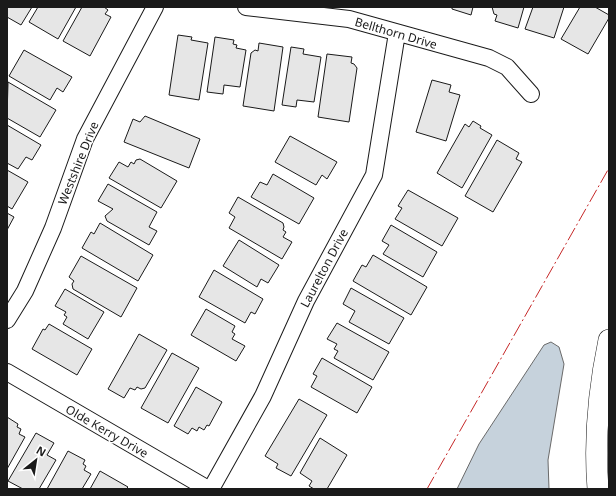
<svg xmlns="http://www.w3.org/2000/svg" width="616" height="496" font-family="'Noto Sans',sans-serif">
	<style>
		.water { fill: #c6d2dc; stroke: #6a6a6a }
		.building { fill: #e6e6e6; stroke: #1a1a1a }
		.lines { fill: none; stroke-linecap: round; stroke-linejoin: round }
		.minor-casing { stroke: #1a1a1a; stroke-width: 18 }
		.tertiary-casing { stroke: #1a1a1a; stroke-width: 22 }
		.minor { stroke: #fff; stroke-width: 16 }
		.tertiary { stroke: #fff; stroke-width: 21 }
		.power { stroke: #c62828; stroke-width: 1; stroke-dasharray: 14 3 2 3; stroke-linecap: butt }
		.labels { text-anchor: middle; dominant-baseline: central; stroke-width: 3; stroke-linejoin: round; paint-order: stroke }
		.street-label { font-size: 12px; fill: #1a1a1a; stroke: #fff }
	</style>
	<rect width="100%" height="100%" fill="#fff"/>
	<!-- water -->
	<path class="water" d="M551,342L559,347L564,364L548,460L549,489H457L479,444L544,345Z"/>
	<!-- building -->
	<path class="building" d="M7,7H32L21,25L7,17Z
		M38,7H76L58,39L29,22Z
		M82,7H104L108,10L105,14L111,17L90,56L63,41Z
		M452,7H473L471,15L452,9Z
		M492,7H524L518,28L495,21L497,15L494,14Z
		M533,7H564L554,38L525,29Z
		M580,7H595L609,15V18L588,54L561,39Z
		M178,35L192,37L191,40L208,43L199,100L169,95Z
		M215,37L234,40L233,44L237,45L236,48L246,50L240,87L224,85L223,94L207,92Z
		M259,43L283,47L274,111L243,106L251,53L255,50L258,51Z
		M291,47L304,49L303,54L321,57L314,102L297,100L296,107L282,105Z
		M24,50L72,77L63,92L57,88L50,100L9,76Z
		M327,54L352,57L351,63L354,64L357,68L349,122L318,117Z
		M432,80L451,85L449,92L460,95L446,141L416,132Z
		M8,82L56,110L40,137L7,118Z
		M145,116L200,139L189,168L124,142L133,119L140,122Z
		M473,121L481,126L480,128L492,135L462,188L437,173L465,124L469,127Z
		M7,125L41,145L32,160L26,157L18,169L7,163Z
		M290,136L337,162L327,179L322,175L316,185L275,162Z
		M497,140L519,153L516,159L522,162L493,212L465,196Z
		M140,159L177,181L161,208L109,178L119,162L128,167L131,162L134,164L136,160Z
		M7,170L28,182L12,209L7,206Z
		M273,174L314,198L299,224L251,197L260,182L267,185Z
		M108,184L157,212L149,227L157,231L149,245L107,221L105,216L113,209L98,201Z
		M408,190L458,218L442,246L395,219L402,208L398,206Z
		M238,197L283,223L284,227L283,230L286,232L283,237L292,242L282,259L229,228L235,217L229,213Z
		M7,213L14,217L7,230Z
		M100,223L153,255L138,281L82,248L91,232L94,234Z
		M391,225L437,252L423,277L383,254L389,245L382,241Z
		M239,240L279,265L268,283L261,279L257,287L223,266Z
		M373,255L427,287L411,315L353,281L362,265L366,267Z
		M81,256L137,288L121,317L73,289L72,284L74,281L69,277Z
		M214,270L263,299L255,314L251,312L245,323L199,297Z
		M351,288L404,318L389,344L349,322L355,311L343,304Z
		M65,289L104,312L88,339L63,324L67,317L64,315L66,312L55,306Z
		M206,309L235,326L232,332L235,334L232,339L245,346L236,361L191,335Z
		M337,323L389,352L373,380L334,358L338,351L334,349L337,344L327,339Z
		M49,324L92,349L77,375L32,349L43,329L45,330Z
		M139,334L167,350L145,388L141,389L137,387L135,390L130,388L124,398L108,389Z
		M172,353L199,368L168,423L141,408Z
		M322,358L372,387L357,413L311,387L317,376L313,374Z
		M196,387L222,402L209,426L207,425L204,430L199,427L197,431L192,428L188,434L174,426Z
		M299,399L327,415L291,476L276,468L278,464L265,456Z
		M7,417L18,424L17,427L21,429L19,434L25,437L7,469Z
		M36,433L54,443L47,455L56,460L39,489H23L8,481Z
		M320,438L347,455L327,489H314L309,486L312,481L300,473Z
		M68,451L85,460L83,464L86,466L84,470L91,474L82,489H47Z
		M100,471L128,487L126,489H90Z"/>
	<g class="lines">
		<!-- minor casing -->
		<g class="minor-casing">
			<path id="minor" d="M246,7L349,19L489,58L507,67L531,94
				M7,320L25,291L53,228L85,139L155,7
				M7,372L208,489
				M211,489L263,396L306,301L374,175L397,33"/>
		</g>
		<!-- tertiary casing -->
		<g class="tertiary-casing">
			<path id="tertiary" d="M598,489C594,440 599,388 609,340"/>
		</g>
		<!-- minor -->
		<use href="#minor" class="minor"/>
		<!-- tertiary -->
		<use href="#tertiary" class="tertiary"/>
		<!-- power -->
		<path class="power" d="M427,489L609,168"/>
	</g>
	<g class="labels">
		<!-- street labels -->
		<g class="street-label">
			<text transform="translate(396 33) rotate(16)">Bellthorn Drive</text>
			<text transform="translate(78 163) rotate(-68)">Westshire Drive</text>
			<text transform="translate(324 268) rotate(-62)">Laurelton Drive</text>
			<text transform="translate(107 431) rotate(30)">Olde Kerry Drive</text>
		</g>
	</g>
	<!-- border -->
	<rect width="616" height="496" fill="none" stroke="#1a1a1a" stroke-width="16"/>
	<!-- north arrow -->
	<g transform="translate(36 460) rotate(30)" stroke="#ffffff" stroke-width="3" paint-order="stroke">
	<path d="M0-3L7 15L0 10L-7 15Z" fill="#1a1a1a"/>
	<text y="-6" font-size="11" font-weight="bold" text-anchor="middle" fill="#1a1a1a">N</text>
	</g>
</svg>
